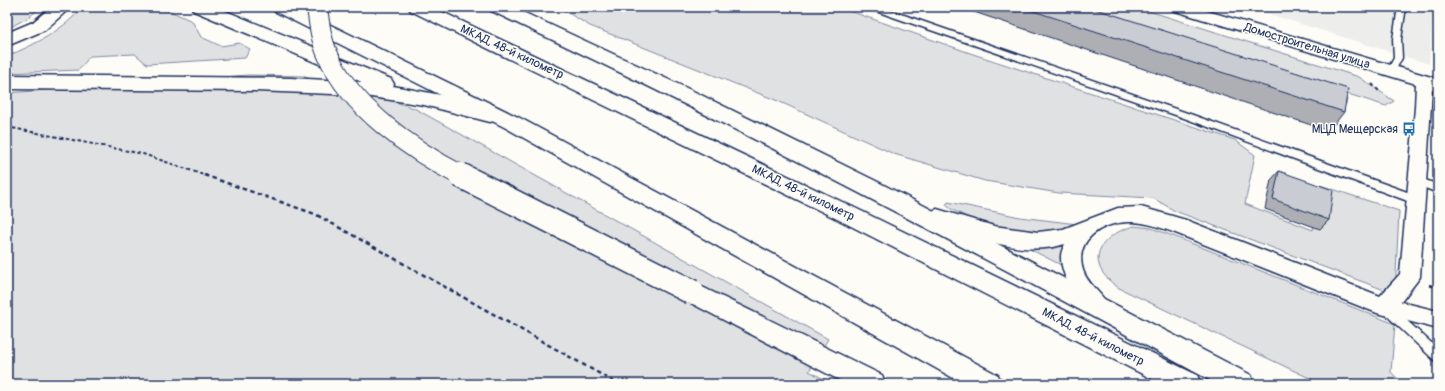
<svg xmlns="http://www.w3.org/2000/svg" width="1445" height="391" font-family="Pangolin,sans-serif">
	<style>
		.built { fill: #edeeec }
		.green { fill: #e0e1e3; stroke: #7e88a0 }
		.lines { fill: none; stroke-linecap: round; stroke-linejoin: round }
		.service-casing { stroke: #1b2f5e; stroke-width: 3 }
		.minor-casing { stroke: #1b2f5e; stroke-width: 3 }
		.primary-casing { stroke: #1b2f5e; stroke-width: 3 }
		.trunk-casing { stroke: #1b2f5e; stroke-width: 3 }
		.path-far1 { stroke: #1b2f5e; stroke-width: 2; stroke-dasharray: 3.5 2.5; stroke-linecap: butt }
		.path { stroke: #1b2f5e; stroke-width: 2.5; stroke-dasharray: 4.5 3.5; stroke-linecap: butt }
		.service { fill: #fdfcf7; fill-rule: evenodd }
		.minor { fill: #fdfcf7; fill-rule: evenodd }
		.primary { fill: #fdfcf7; fill-rule: evenodd }
		.trunk { fill: #fdfcf7; fill-rule: evenodd }
		.primary-bridge-far1-casing { stroke: #1b2f5e; stroke-width: 22; stroke-linecap: butt }
		.primary-bridge-casing { stroke: #1b2f5e; stroke-width: 27; stroke-linecap: butt }
		.primary-bridge-far1 { stroke: #fdfcf7; stroke-width: 20 }
		.primary-bridge { stroke: #fdfcf7; stroke-width: 24 }
		.wall { fill: #adafb5; stroke: #1b2f5e }
		.building { fill: #c9ccd3; stroke: #1b2f5e }
		.labels { text-anchor: middle; dominant-baseline: central; stroke-width: 3; stroke-linejoin: round; paint-order: stroke }
		.street-label { font-size: 12px; fill: #1b2f5e; stroke: #fdfcf7 }
		.poi-label { font-size: 12px; fill: #1b2f5e; stroke: #fdfcf7; text-anchor: end }
	</style>
	<rect width="100%" height="100%" fill="#fdfcf7"/>
	<filter id="ink" filterUnits="userSpaceOnUse"><feTurbulence type="fractalNoise" baseFrequency=".025" numOctaves="2"/><feDisplacementMap in="SourceGraphic" scale="8" xChannelSelector="R" yChannelSelector="G"/><feConvolveMatrix kernelMatrix="1 2 1 2 8 2 1 2 1" color-interpolation-filters="sRGB"/></filter>
	<g filter="url(#ink)">
		<!-- built -->
		<path class="built" d="M1247,7H1433L1429,64Z"/>
		<!-- green -->
		<path class="green" d="M7,7H41L29,17L7,29Z
			M83,7H161L192,21L201,37L221,46L239,43L250,49L245,58L147,64L135,54L90,56L79,70L7,73V56C35,45 63,30 83,7Z
			M558,7H838L973,54L1235,140L1255,155L1245,204L1313,230L1320,185L1399,211L1395,294L1175,211L1153,198L1059,193L985,181L894,154L778,101L590,26Z
			M1024,7H1136L1359,77L1394,101L1386,106L1348,94L1346,104L1333,107Z
			M248,75L306,76L317,94H371L414,108L828,339L809,371L833,384H7V93Z
			M948,202L1020,217L1077,224L1063,266L951,209L946,205Z
			M1134,226L1151,228L1168,234L1395,324L1391,372L1403,384H1322L1119,288C1083,264 1097,236 1134,226Z"/>
		<g class="lines">
			<!-- service casing -->
			<g class="service-casing">
				<path id="service" d="M869,7H881L1190,114L1421,197L1422,200L1421,203H1413L1184,118L870,9Z
					M1398,7H1406L1401,39L1402,58L1394,73L1391,74L1387,71L1394,58L1393,39Z
					M1418,177L1438,185V193L1415,184L1413,181L1415,178Z
					M1387,304L1391,306L1438,349V361L1434,360L1383,312L1381,309L1383,306Z"/>
			</g>
			<!-- minor casing -->
			<g class="minor-casing">
				<path id="minor" d="M1169,7H1194L1438,79V91L1432,89L1420,277L1401,302L1438,311V329L1377,313L1173,232C1159,227 1143,221 1128,222C1101,223 1074,240 1083,270C1087,284 1101,292 1108,305L1104,311C1099,313 1095,315 1089,311C1076,302 1060,273 1061,256C1061,252 1063,248 1065,244C1022,258 971,236 930,222L927,217L930,212L937,209L994,226L1038,232L1063,229L1118,208L1141,207L1186,220L1380,296L1400,274L1415,108L1416,84L1172,10Z"/>
			</g>
			<!-- primary casing -->
			<g class="primary-casing">
				<path id="primary" d="M51,7H71L45,30L7,46V33L33,22Z
					M191,7H216L391,79L394,84L393,86L457,98L497,110L500,115L497,120L490,122L424,105L358,95L256,91L7,89V75L290,78L362,82L194,11Z
					M488,7H512L693,91L880,183L1251,375L1255,384H1217C978,254 738,126 491,11Z
					M692,282L882,375L886,384H847L683,299L680,292L683,285Z"/>
			</g>
			<!-- trunk casing -->
			<g class="trunk-casing">
				<path id="trunk" d="M271,7H294L520,118L998,375L1002,384H964L506,128L274,11Z
					M408,7H432L855,208L1197,375L1201,384H1162L839,220L411,11Z"/>
			</g>
			<!-- path-far1 -->
			<path class="path-far1" d="M1372,84L1380,92
				M7,127L143,154L207,176"/>
			<!-- path -->
			<path class="path" d="M204,175L315,214L618,384
				M1429,285L1438,288"/>
			<!-- service -->
			<use href="#service" class="service"/>
			<!-- minor -->
			<use href="#minor" class="minor"/>
			<!-- primary -->
			<use href="#primary" class="primary"/>
			<!-- trunk -->
			<use href="#trunk" class="trunk"/>
			<!-- primary-bridge-far1 casing -->
			<g class="primary-bridge-far1-casing">
				<path id="primary-bridge-far1" d="M317,7C319,23 321,40 328,55C350,107 413,151 462,176"/>
			</g>
			<!-- primary-bridge casing -->
			<g class="primary-bridge-casing">
				<path id="primary-bridge" d="M460,175L692,292"/>
			</g>
			<!-- primary-bridge-far1 -->
			<use href="#primary-bridge-far1" class="primary-bridge-far1"/>
			<!-- primary-bridge -->
			<use href="#primary-bridge" class="primary-bridge"/>
		</g>
		<!-- wall -->
		<path class="wall" d="M959,7H1089L1344,112L1329,131Z
			M1279,171L1329,220L1320,229L1265,209L1271,180Z"/>
		<!-- building -->
		<path class="building" d="M1021,7H1089L1348,89L1344,112Z
			M1279,171L1333,190L1329,220L1273,199Z"/>
	</g>
	<!-- icons -->
	<defs>
		<g id="bus-bare" transform="scale(1.08)"><path d="M-5-6H5V4H4V6H2V4H-2V6H-4V4H-5ZM-3.5-4V0h7V-4ZM-3.5 1.2v1.5H-2V1.2ZM2 1.2v1.5H3.5V1.2Z" fill="#1f6fb2" stroke="#fdfcf7" stroke-width="2.5" paint-order="stroke"/></g>
	</defs>
	<g fill-rule="evenodd">
		<use href="#bus-bare" x="1409" y="129"/>
	</g>
	<g class="labels">
		<!-- street labels -->
		<g class="street-label">
			<text transform="translate(1307 46) rotate(17)">Домостроительная улица</text>
			<text transform="translate(512 52) rotate(25)">МКАД, 48-й километр</text>
			<text transform="translate(803 193) rotate(26)">МКАД, 48-й километр</text>
			<text transform="translate(1093 337) rotate(27)">МКАД, 48-й километр</text>
		</g>
		<!-- poi labels -->
		<g class="poi-label">
			<text x="1398" y="129">МЦД Мещерская</text>
		</g>
	</g>
	<!-- margin -->
	<rect width="1445" height="391" fill="none" stroke="#fdfcf7" stroke-width="24"/>
	<rect x="12" y="12" width="1421" height="367" fill="none" stroke="#1b2f5e" stroke-width="1.5" filter="url(#ink)"/>
</svg>
